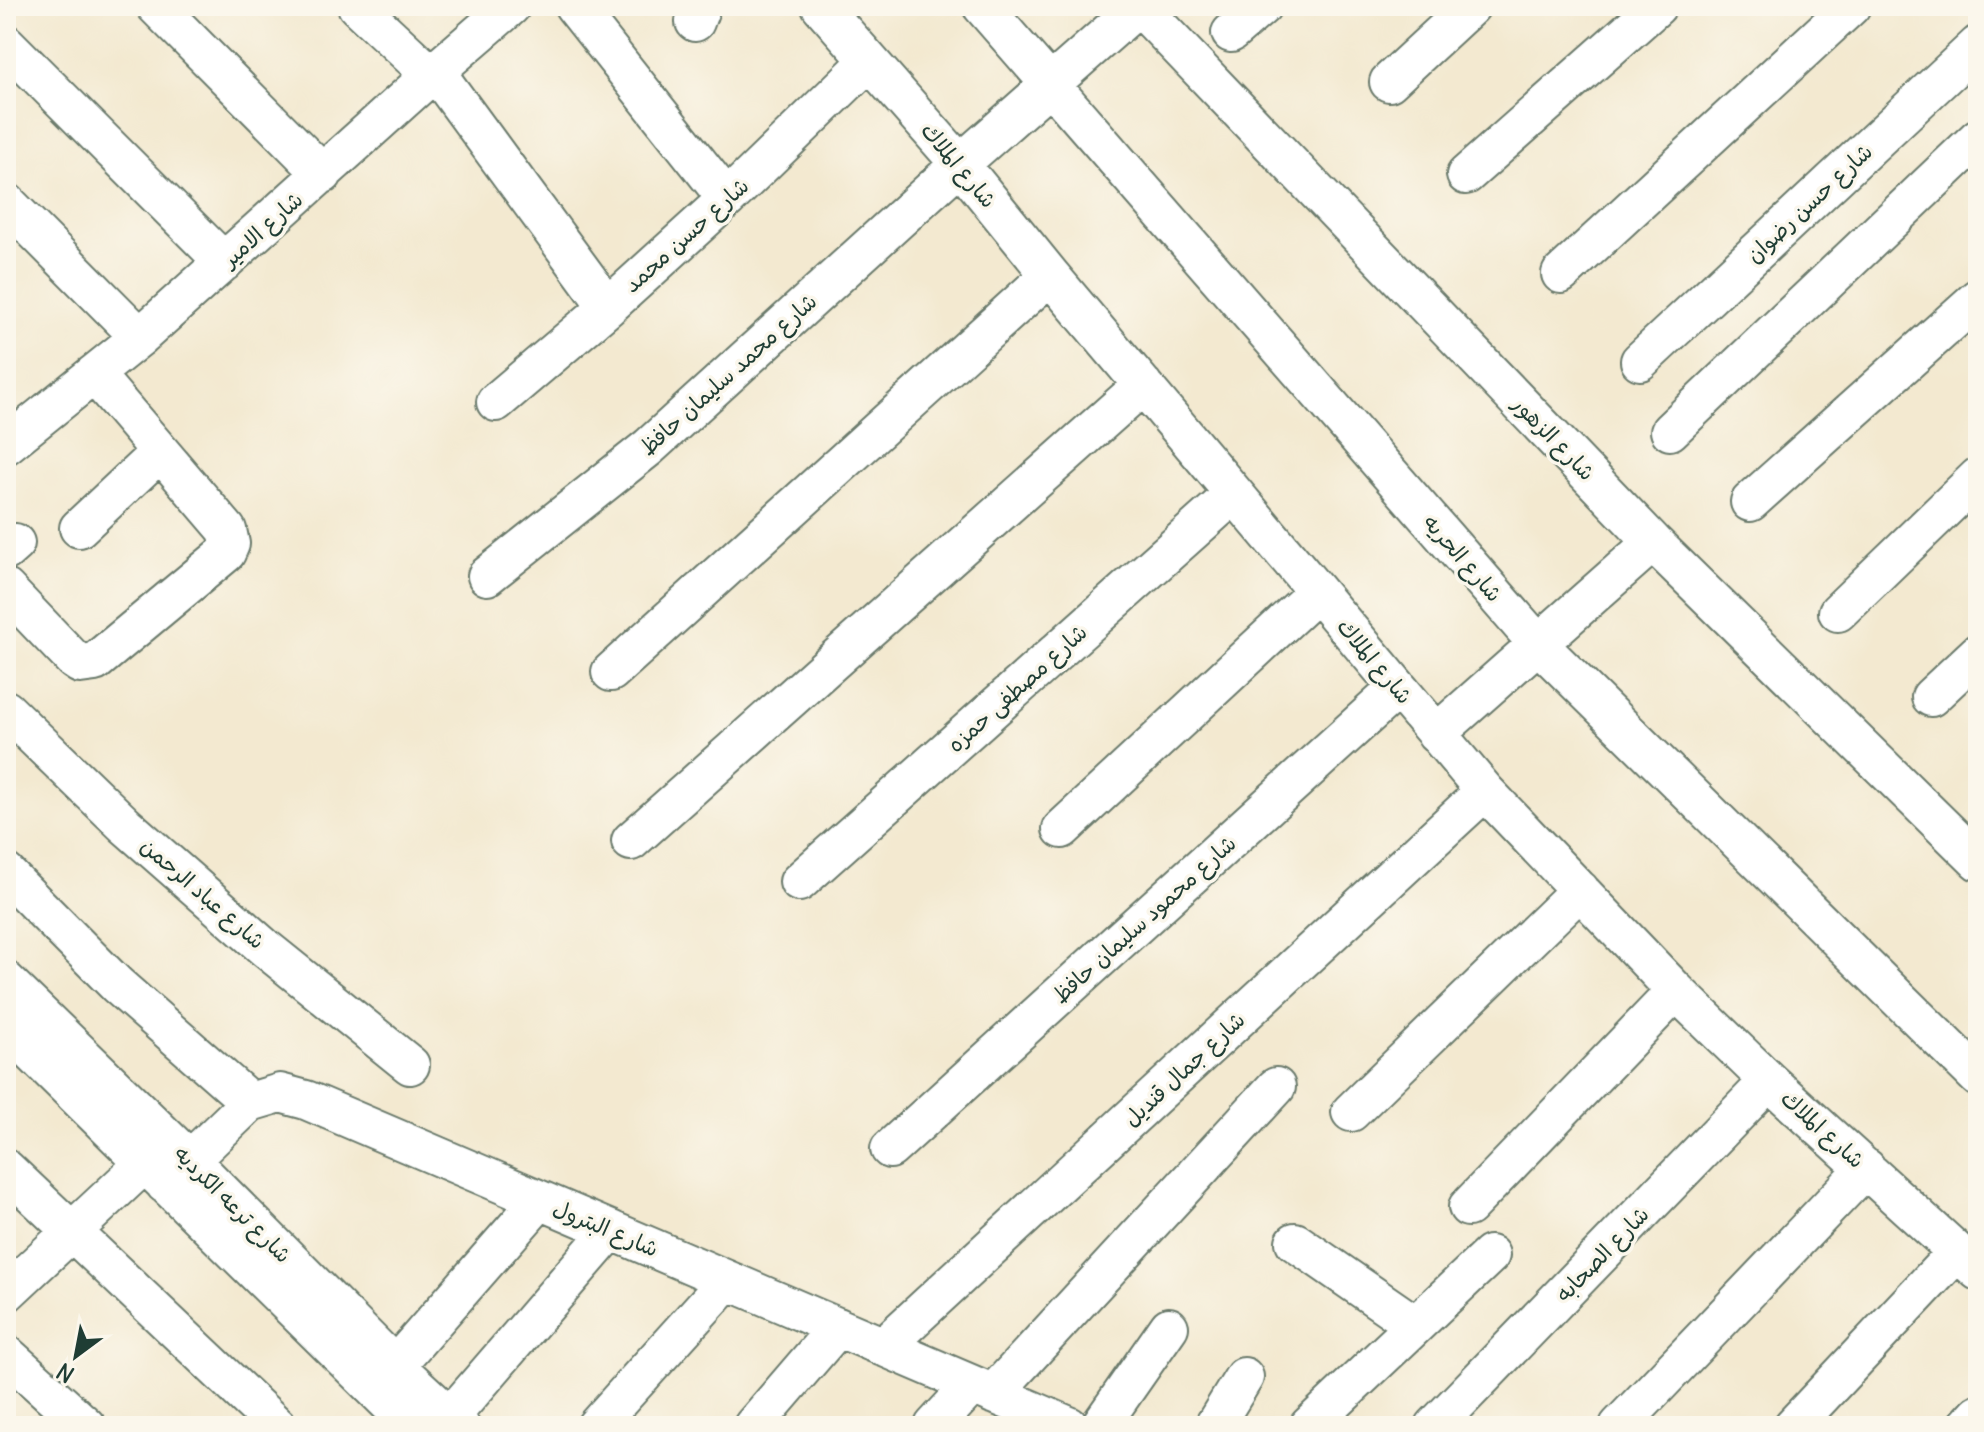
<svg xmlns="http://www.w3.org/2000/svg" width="1984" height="1432" font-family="Delius,'Playpen Sans Arabic',sans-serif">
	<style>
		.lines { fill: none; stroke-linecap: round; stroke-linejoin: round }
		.minor-casing { stroke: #69796b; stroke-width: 42 }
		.minor { stroke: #fff; stroke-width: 38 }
		.labels { text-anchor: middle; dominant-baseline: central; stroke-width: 7; stroke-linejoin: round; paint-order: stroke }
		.street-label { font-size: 22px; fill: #1f3d34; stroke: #fbf7ec }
	</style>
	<rect width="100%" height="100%" fill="#fbf7ec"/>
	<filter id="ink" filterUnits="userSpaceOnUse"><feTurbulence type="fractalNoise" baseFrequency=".0125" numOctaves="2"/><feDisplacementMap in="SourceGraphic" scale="16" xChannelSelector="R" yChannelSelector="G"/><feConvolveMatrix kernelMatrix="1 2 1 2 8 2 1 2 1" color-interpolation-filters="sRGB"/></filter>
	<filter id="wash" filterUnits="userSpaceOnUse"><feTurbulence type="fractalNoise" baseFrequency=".006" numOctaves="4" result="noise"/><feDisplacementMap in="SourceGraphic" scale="32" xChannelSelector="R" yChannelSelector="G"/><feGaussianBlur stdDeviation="1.8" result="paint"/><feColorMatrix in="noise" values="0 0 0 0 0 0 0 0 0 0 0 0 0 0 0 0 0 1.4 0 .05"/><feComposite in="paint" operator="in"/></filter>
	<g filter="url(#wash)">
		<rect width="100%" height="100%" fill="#f3e9d0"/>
	</g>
	<g filter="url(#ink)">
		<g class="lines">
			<!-- minor casing -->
			<g class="minor-casing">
				<path id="minor" d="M156,6L323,174
					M357,6L431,75
					M574,6L727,199
					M821,6L960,164L1050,275L1485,791L1676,991L1769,1081L1978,1271
					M982,6L1538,644L1978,1077
					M695,22L701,6
					M1231,33L1262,6
					M6,44L224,262
					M435,71L608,307
					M1389,82L1471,6
					M1466,175L1657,6
					M6,202L140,337
					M1561,274L1851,6
					M1640,361L1978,45
					M496,402L608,307L727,199L869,61
					M1670,431L1978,138
					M6,445L140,337L431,75L511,6
					M1750,502L1978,298
					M79,528L160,452
					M6,551L15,543
					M487,576L649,447L960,164L1139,6L1653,542L1978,861
					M6,589L74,660L80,664L95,662L226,553L230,544L227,530L94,374
					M1838,612L1978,477
					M611,672L1050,275
					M1931,697L1978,653
					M6,710L125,825L265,948L410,1065
					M1436,734L1653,542
					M1062,829L1317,592
					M631,841L1143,385
					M6,873L117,985L250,1102
					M799,882L1234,494
					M6,981L190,1160L394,1365L460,1426
					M6,1027L412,1426
					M1351,1112L1580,890
					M890,1149L1398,688
					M6,1169L277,1426
					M165,1184L250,1102L280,1093L306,1100L1069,1426
					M1468,1207L1676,991
					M1295,1242L1415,1325
					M6,1293L144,1164
					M883,1347L1485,791
					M6,1354L86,1426
					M380,1383L540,1200
					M993,1394L1276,1087
					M450,1417L611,1230
					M596,1426L727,1281
					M753,1426L838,1327
					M934,1426L972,1385
					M1100,1426L1169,1327
					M1214,1426L1244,1377
					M1309,1426L1490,1255
					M1435,1426L1769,1081
					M1619,1426L1866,1168
					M1793,1426L1957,1252
					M1967,1426L1978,1414"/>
			</g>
			<!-- minor -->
			<use href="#minor" class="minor"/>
		</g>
	</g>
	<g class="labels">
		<!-- street labels -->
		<g class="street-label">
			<text transform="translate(959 165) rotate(50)">شارع الملاك</text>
			<text transform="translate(1809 203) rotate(-43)">شارع حسن رضوان</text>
			<text transform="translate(262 229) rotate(-42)">شارع الامير</text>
			<text transform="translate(686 235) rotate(-42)">شارع حسن محمد</text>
			<text transform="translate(728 374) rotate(-42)">شارع محمد سليمان حافظ</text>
			<text transform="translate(1554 438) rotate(46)">شارع الزهور</text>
			<text transform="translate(1463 558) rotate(49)">شارع الحريه</text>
			<text transform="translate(1375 661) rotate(50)">شارع الملاك</text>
			<text transform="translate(1017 688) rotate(-42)">شارع مصطفى حمزه</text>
			<text transform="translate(203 893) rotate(41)">شارع عباد الرحمن</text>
			<text transform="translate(1144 919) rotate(-42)">شارع محمود سليمان حافظ</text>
			<text transform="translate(1184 1069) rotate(-43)">شارع جمال قنديل</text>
			<text transform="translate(1823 1129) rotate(42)">شارع الملاك</text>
			<text transform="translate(233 1204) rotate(45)">شارع ترعه الكرديه</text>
			<text transform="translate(606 1228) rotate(23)">شارع البترول</text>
			<text transform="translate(1602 1254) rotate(-46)">شارع الصحابه</text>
		</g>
	</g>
	<!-- margin -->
	<rect width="1984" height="1432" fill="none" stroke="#fbf7ec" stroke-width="32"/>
	<!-- north arrow -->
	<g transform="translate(76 1356) rotate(212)" stroke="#fbf7ec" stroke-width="6" paint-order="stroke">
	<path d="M0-6L14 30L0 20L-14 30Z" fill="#1f3d34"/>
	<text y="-12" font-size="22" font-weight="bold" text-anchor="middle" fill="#1f3d34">N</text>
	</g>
</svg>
